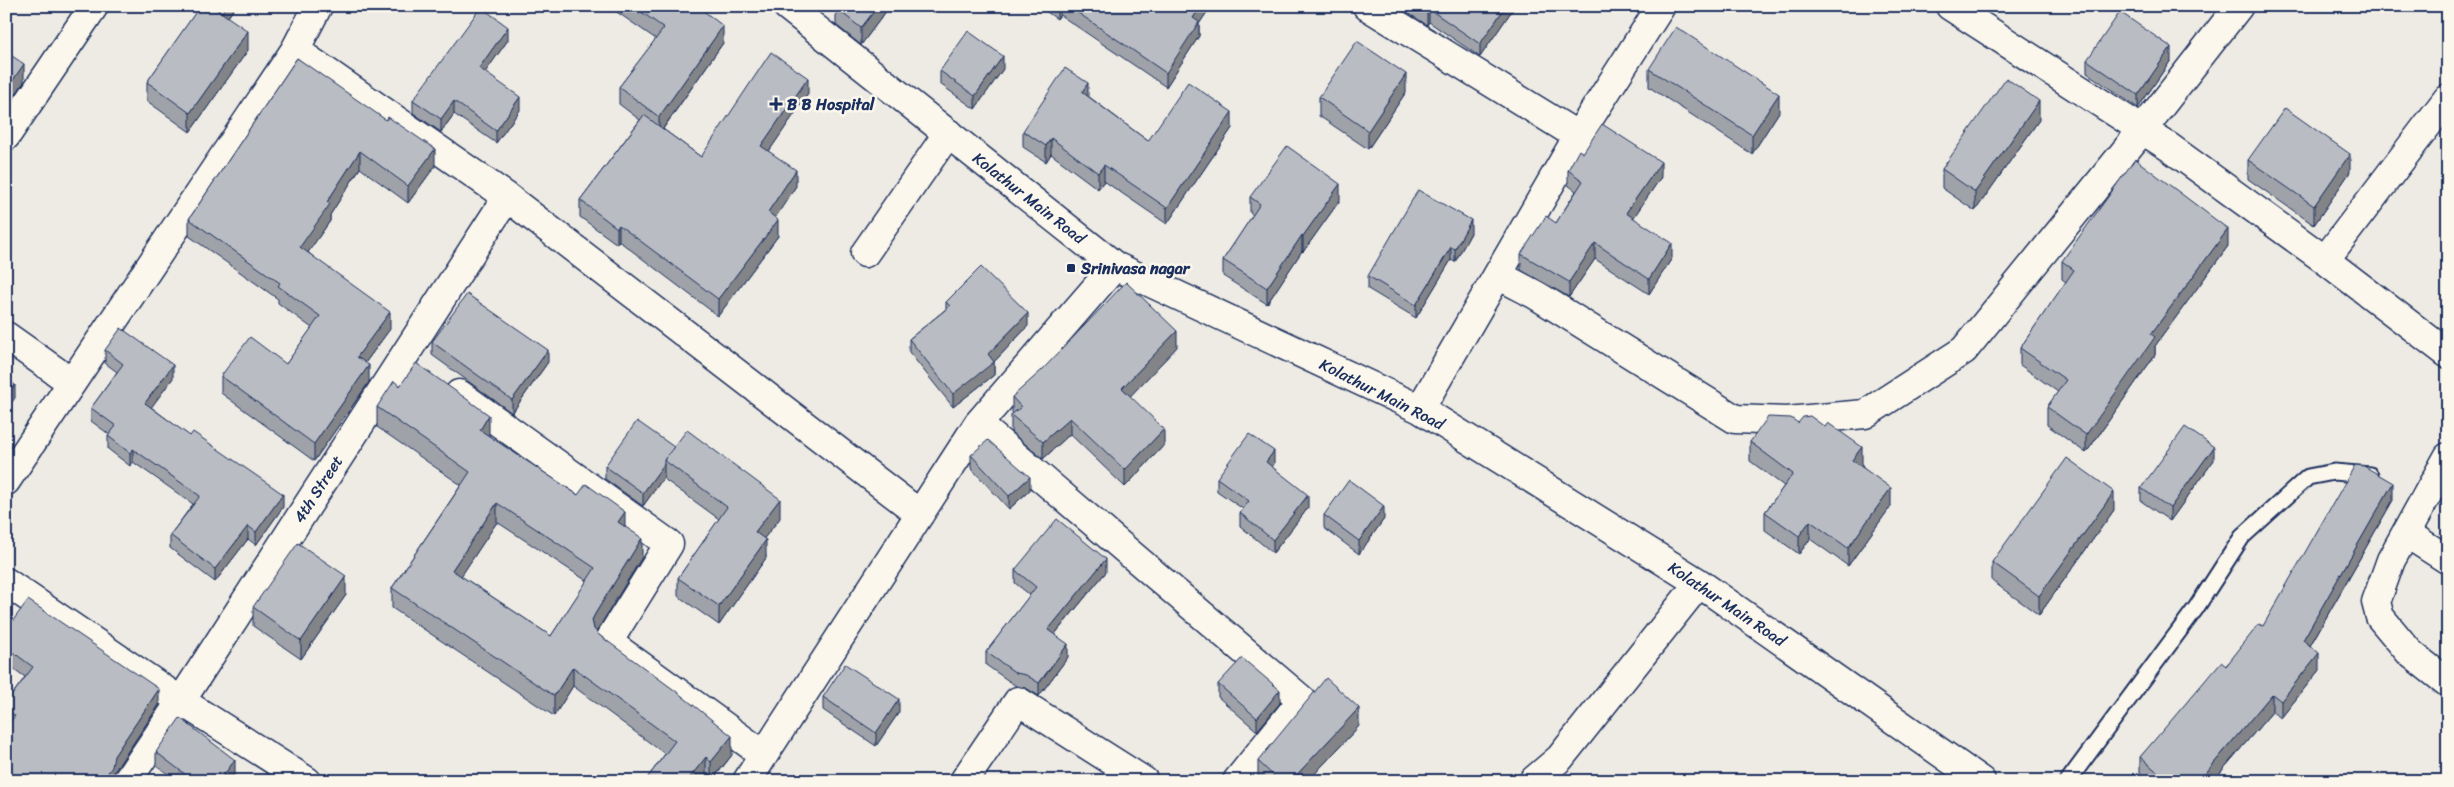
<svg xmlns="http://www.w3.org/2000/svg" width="2454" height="787" font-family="Sriracha,sans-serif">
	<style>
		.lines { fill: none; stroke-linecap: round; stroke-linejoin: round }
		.service-casing { stroke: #1b2f5e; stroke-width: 19 }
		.minor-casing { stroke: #1b2f5e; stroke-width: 31 }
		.tertiary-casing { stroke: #1b2f5e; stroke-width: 31 }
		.service { stroke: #fbf7ec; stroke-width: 15 }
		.minor { stroke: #fbf7ec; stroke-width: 28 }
		.tertiary { stroke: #fbf7ec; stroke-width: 28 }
		.wall { fill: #9fa2a8; stroke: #1b2f5e; fill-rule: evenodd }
		.shaded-wall { fill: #828488; stroke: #1b2f5e }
		.building { fill: #b9bcc3; stroke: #1b2f5e; fill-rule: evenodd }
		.poi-dot { fill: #1b2f5e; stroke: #fbf7ec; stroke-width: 2 }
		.labels { text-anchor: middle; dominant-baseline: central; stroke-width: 5; stroke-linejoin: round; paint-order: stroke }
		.poi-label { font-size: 16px; font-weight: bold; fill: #1b2f5e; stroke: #fbf7ec; text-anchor: start }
		.street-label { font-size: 16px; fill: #1b2f5e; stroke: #fbf7ec }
	</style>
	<rect width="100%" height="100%" fill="#eeebe4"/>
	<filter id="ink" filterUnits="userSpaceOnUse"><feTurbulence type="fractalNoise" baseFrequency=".02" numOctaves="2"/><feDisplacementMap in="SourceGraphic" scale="10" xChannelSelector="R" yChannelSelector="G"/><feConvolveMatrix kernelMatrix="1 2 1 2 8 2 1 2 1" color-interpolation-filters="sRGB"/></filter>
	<g filter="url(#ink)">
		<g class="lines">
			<!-- service casing -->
			<g class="service-casing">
				<path id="service" d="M2068,781L2196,608L2242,537L2308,477L2334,472L2370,475"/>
			</g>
			<!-- minor casing -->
			<g class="minor-casing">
				<path id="minor" d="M1367,6L1578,136
					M1950,6L2169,147L2325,260L2448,354
					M295,50L507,197L920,514
					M6,136L94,6
					M865,253L948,133
					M2325,260L2448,98
					M1498,275L1536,295L1735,419L1787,421L1865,414L1964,350L2143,129L2239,6
					M6,336L71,382
					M459,394L669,544L608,642L764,755
					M978,424L1302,700L1237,781
					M2448,457L2391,560L2376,602L2380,617L2410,653L2448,683
					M6,481L295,50L318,6
					M2406,533L2448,560
					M6,582L181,701L307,781
					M127,781L181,701L507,197
					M747,781L978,424L1115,266
					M964,781L1018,701L1144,781"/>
			</g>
			<!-- tertiary casing -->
			<g class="tertiary-casing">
				<path id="tertiary" d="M787,6L1115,266L1420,409L1699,583L1981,781
					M1420,409L1578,136L1661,6
					M1533,781L1560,758L1699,583"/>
			</g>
			<!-- service -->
			<use href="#service" class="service"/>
			<!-- minor -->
			<use href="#minor" class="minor"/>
			<!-- tertiary -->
			<use href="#tertiary" class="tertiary"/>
		</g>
		<!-- wall -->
		<path class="wall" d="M198,6H236L228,17L248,50L190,132L147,101V82L199,8Z
			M611,6H697L723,43L663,129L701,157L808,94L769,151L796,186L775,217L778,236L718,316L619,241L617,244L580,217V200L640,120L619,104V87L656,39L611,8Z
			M830,6H890L861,45L836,25V11Z
			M1038,6H1211L1199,24V36L1166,87L1060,15L1057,19Z
			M1397,6H1515L1480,57L1429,22L1427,25Z
			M508,40L485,72L520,110L496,143L454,114L441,132L413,113V100Z
			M297,58L435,166L408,203L360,168L330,215V221L308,252L390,329L365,363L369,382L314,461L221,393V376L286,364L312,328L278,303V299L189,236V219Z
			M2087,60H2171L2138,108L2087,73Z
			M1003,69L975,109L940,84V71Z
			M1649,69L1779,112L1752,154L1649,87Z
			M1406,92L1368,149L1319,116V97Z
			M1088,96L1148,141L1232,128L1167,224L1104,181L1098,189L1051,154L1046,162L1023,147V131Z
			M2039,120L1975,211L1942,188V169Z
			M1583,153L1661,177L1633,218L1672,258L1649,294L1595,259L1569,297L1521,270V254L1556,223L1576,191L1568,185V170Z
			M2248,160L2350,172L2314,225L2248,179Z
			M1250,197L1340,200L1303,252L1302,251L1267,304L1223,276V260L1253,215L1250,213Z
			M1471,233L1455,262L1451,260L1416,318L1368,289V276Z
			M2228,246L2155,346V355L2086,453L2047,425V407L2058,392L2020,365V348L2066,282L2062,279V261Z
			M946,302L1028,326L994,362V375L953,407L909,352V339L946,309Z
			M432,342L548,362L512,413L432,355Z
			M1177,347L1130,396L1164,445L1125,487L1070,434L1043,459L1011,432V415L1013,414L1012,413V397Z
			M105,350L173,378L151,407L283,507L256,545L248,539L215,582L170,548V535L193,504L133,462L130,466L108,449V436L110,435L91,421V408L117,372L105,363Z
			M400,386L489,435V436L625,526L642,557L596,632L599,635L732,755L712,781H710L706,777L703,781H645L665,754L573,686L554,716L392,608V588L461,485L377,427V407ZM497,522L587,581L551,636L461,576Z
			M1798,423L1862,466L1891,506L1848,566L1810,539L1799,554L1765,530V512L1784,486L1750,461V442Z
			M674,447L780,518L764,538L766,558L719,625L678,596V578L719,519L664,479V477L643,506L605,479V466Z
			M971,455L1030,490L1009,509L971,468Z
			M2214,460L2170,521L2141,501V488Z
			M1274,464L1272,467L1308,508L1273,553L1240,526V513L1243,509L1217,491V478Z
			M2393,500L2310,646L2319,670L2281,718L2272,712L2213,781H2147L2140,775V757L2263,626Z
			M2114,510L2039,615L1992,581V562Z
			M1324,515L1384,519L1359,554L1324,528Z
			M1015,570L1106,572L1055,634L1068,657L1039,696L1026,688L1016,686L986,665V652L1030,595L1015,583Z
			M346,595L301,659L253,626V607Z
			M6,630L159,705L114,772L112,781H6V703L25,677L6,663Z
			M1218,684L1280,703L1257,731L1218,697Z
			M823,697L899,712L876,746L823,710Z
			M1359,726L1308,781H1259L1258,780V761Z
			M156,752L235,773L229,781H177L156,765Z"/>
		<!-- shaded-wall -->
		<path class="shaded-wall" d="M226,6H236L222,25V12Z
			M878,6H890L861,45V28Z
			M1057,6H1060V15L1057,19Z
			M1201,6H1211L1199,24V36L1166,87V73L1193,18Z
			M1506,6H1515L1480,57V44Z
			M1429,9V22L1427,25V12Z
			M723,26V43L659,134V117Z
			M508,27V40L479,81V68Z
			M248,31V50L190,132V113Z
			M2171,47V60L2138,108V95Z
			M1003,56V69L975,109V96Z
			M24,64V82L6,108V90Z
			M1406,74V92L1368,149V131Z
			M808,78V94L761,163V146Z
			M1088,83V99L1082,92Z
			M1779,94V112L1752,154V135Z
			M520,97V110L496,143V131Z
			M454,101V114L441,132V119Z
			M2039,101V120L1975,211V192Z
			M1232,112V128L1167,224V208Z
			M1051,138V154L1046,162V146Z
			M435,149V166L408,203V186Z
			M360,151V168L330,215V221L300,264V247L327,202Z
			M2350,154V172L2314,225V206Z
			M1661,162V177L1626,229V213Z
			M1104,165V181L1098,189V173Z
			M796,170V186L768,229V212Z
			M1340,184V200L1303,252V236Z
			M778,220V236L718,316V299Z
			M1471,220V233L1455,262V249Z
			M619,225V241L617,244V228Z
			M2228,229V246L2155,346V355L2086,453V435L2151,334Z
			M1302,235V251L1267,304V288Z
			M1595,243V259L1569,297V282Z
			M1672,243V258L1649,294V279Z
			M1451,247V260L1416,318V305Z
			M390,312V329L357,374V357Z
			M1028,313V326L993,363L994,362V375L953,407V394L988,354Z
			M1177,331V347L1122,405V388Z
			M548,350V362L512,413V400Z
			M173,365V378L145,416V403Z
			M369,365V382L314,461V444Z
			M15,385V398L6,410V397Z
			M489,415V435L480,449V430Z
			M1070,418V434L1043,459V442Z
			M1164,429V445L1125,487V470Z
			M1862,447V466L1852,479V460Z
			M2214,447V460L2170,521V508Z
			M133,449V462L130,466V453Z
			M1274,451V464L1266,475V462Z
			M664,464V477L643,506V493Z
			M1030,477V490L1009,509V496Z
			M2393,483V500L2303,658V640Z
			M1891,488V506L1848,566V548Z
			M2114,492V510L2039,615V596Z
			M283,494V507L256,545V532Z
			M1308,495V508L1273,553V540Z
			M780,499V518L755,550V532Z
			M497,503V522L452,590V570Z
			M1384,506V519L1359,554V541Z
			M625,512V532L618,522Z
			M1810,521V539L1799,554V536Z
			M248,526V539L215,582V569Z
			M642,538V557L595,634L592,620L595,614Z
			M766,540V558L719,625V606Z
			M1106,559V572L1048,642V630Z
			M346,576V595L301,659V641Z
			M1068,644V657L1039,696V683Z
			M2319,653V670L2281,718V701Z
			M573,667V686L554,716V696Z
			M159,689V705L114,772L112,781H102L114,756Z
			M1280,690V703L1257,731V718Z
			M2272,694V712L2213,781H2199Z
			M899,699V712L876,746V733Z
			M1359,708V726L1308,781H1291Z
			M732,736V755L711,781V762Z
			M706,757V777L703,781H687Z
			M235,760V773L229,781H219Z"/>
		<!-- building -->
		<path class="building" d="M200,6H212L248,31L190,113L147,82Z
			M215,6H226L222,12Z
			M633,6H697L723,26L659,117L619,87L664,28Z
			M838,6H878L861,28L836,8Z
			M1068,6H1201L1193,18L1199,22L1166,73Z
			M1418,6H1506L1480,44L1429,9L1427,12Z
			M481,7L508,27L479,68L520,97L496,131L454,101L441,119L413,100Z
			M2120,12L2171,47L2138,95L2087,60Z
			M1676,27L1779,94L1752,135L1649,69Z
			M968,31L1003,56L975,96L940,71Z
			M1357,41L1406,74L1368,131L1319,97Z
			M6,52L24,64L6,90Z
			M771,52L808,78L761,146L796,170L768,212L778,220L718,299L619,225L617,228L580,200L644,115L701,157Z
			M297,58L386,120L388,117L435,149L408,186L360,151L327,202L330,204L300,247L390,312L357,357L369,365L314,444L221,376L250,337L286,364L320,316L278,286L280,283L189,219Z
			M1065,68L1088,83L1082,92L1148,141L1188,82L1232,112L1167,208L1104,165L1098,173L1051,138L1046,146L1023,131Z
			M2006,78L2039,101L1975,192L1942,169Z
			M2285,108L2350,154L2314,206L2248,160Z
			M1602,124L1661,162L1626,213L1672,243L1649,279L1595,243L1569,282L1521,254L1546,216L1556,223L1583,181L1568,170L1579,150L1583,153Z
			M1287,146L1340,184L1303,236L1302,235L1267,288L1223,260L1260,204L1250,197Z
			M2135,159L2228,229L2151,334L2155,337L2086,435L2047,407L2066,380L2020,348L2074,270L2062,261Z
			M1418,190L1471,220L1455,249L1451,247L1416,305L1368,276Z
			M981,267L1028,313L988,354L994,362L953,394L909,339L950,306L946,302Z
			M1126,282L1177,331L1122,388L1164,429L1125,470L1070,418L1043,442L1011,415L1021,407L1012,397L1042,370Z
			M467,294L548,350L512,400L432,342Z
			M121,328L173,365L145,403L190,436L193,432L283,494L256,532L248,526L215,569L170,535L200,496L133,449L130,453L108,436L116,426L91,408L123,364L105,350Z
			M416,363L489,415L480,430L578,495L586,484L625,512L618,522L642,538L595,614L592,620L594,629L599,635L677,692L732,736L711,762L706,757L687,781H645L675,741L573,667L554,696L392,588L470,472L377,407L394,381L400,386ZM497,503L595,568L551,636L452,570Z
			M6,378L15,385L6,397Z
			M1810,416L1825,427L1828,423L1862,447L1852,460L1891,488L1848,548L1810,521L1799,536L1765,512L1793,474L1750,442L1768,417L1791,418L1798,423L1803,417Z
			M637,421L674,447L664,460V464L643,493L605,466Z
			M2185,427L2214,447L2170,508L2141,488Z
			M687,430L780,499L755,532L766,540L719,606L678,578L727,507L664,460Z
			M1249,434L1274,451L1266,462L1308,495L1273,540L1240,513L1249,501L1217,478Z
			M988,440L1030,477L1009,496L971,455Z
			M2067,458L2114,492L2039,596L1992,562Z
			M2355,465L2364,466L2393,483L2303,640L2319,653L2281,701L2272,694L2199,781H2168L2140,757L2221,662L2226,666L2259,624L2263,626Z
			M1349,480L1384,506L1359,541L1324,515Z
			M1057,519L1106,559L1048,630L1068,644L1039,683L1026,675L1016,673L986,652L1036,587L1015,570Z
			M298,543L346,576L301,641L253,607Z
			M28,600L159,689L114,756L112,767L102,781H7L6,780V727L15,716L6,710V703L33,667L6,647V630Z
			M1242,658L1280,690L1257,718L1218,684Z
			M845,664L899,699L876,733L823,697Z
			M1326,678L1359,708L1291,781H1279L1258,761Z
			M180,718L235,760L219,781H194L156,752Z"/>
	</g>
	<!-- markers -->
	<g class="poi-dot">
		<path d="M773.5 96.5h5v5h5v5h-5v5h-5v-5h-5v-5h5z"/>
		<rect x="1066" y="263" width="10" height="10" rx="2.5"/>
	</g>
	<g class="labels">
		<!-- poi labels -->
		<g class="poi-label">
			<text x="787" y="104">B B Hospital</text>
			<text x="1081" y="268">Srinivasa nagar</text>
		</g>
		<!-- street labels -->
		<g class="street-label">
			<text transform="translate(1029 198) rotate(38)">Kolathur Main Road</text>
			<text transform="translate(1382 394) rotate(27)">Kolathur Main Road</text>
			<text transform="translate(318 489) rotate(-57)">4th Street</text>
			<text transform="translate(1727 604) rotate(34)">Kolathur Main Road</text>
		</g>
	</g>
	<!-- margin -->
	<rect width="2454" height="787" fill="none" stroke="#fbf7ec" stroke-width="25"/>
	<rect x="12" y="12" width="2429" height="762" fill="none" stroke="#1b2f5e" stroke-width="2" filter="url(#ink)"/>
</svg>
